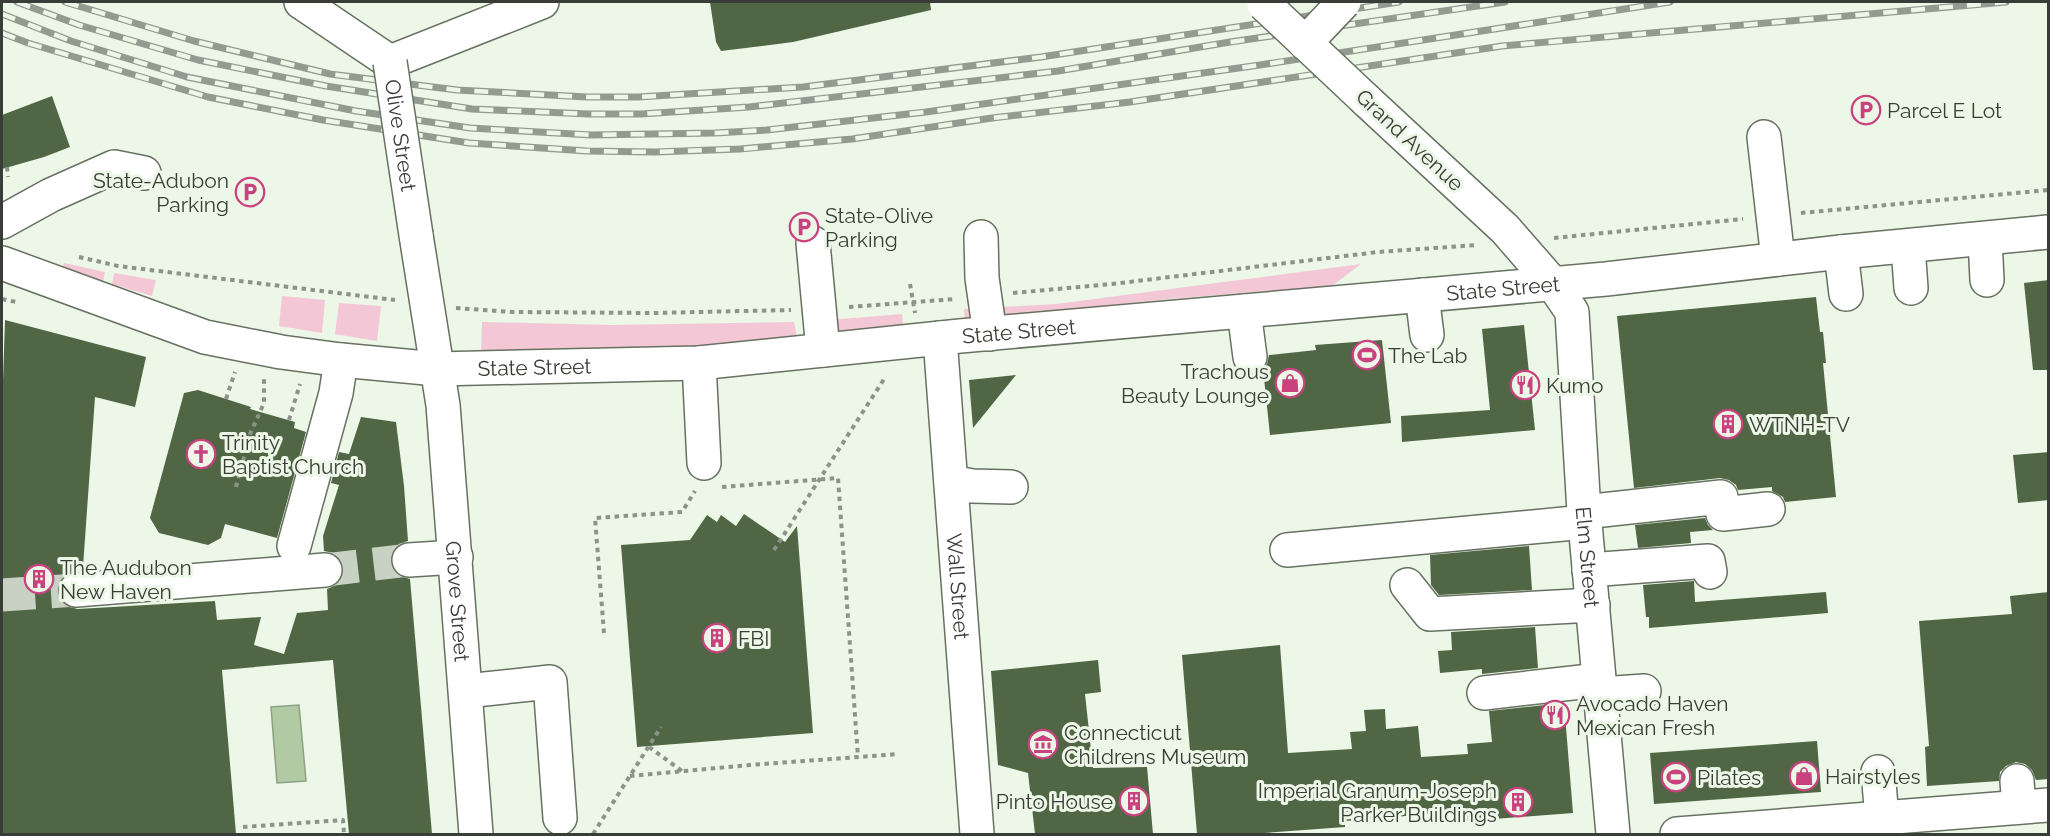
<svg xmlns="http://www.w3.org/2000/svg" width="2050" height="836" font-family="Raleway,sans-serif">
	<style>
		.green { fill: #f3c7d5 }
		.water { fill: #b1caa4; stroke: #8da083; stroke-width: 1.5 }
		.building { fill: #516644 }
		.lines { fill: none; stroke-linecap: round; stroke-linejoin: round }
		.minor-tunnel { stroke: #c8d2c4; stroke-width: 33; stroke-dasharray: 33 16; stroke-linecap: butt }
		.minor-casing { stroke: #677162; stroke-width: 36 }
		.major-casing { stroke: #677162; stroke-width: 36 }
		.path { stroke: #8c9389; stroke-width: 4; stroke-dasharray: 4.5 4.5; stroke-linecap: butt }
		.minor { stroke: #fff; stroke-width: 33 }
		.major { stroke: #fff; stroke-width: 33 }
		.rail-casing { stroke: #939b90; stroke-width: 7 }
		.rail { stroke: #ecf7e7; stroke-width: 4.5; stroke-dasharray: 14; stroke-linecap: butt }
		.minor-bridge-casing { stroke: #677162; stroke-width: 36; stroke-linecap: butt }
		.major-bridge-casing { stroke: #677162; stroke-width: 36; stroke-linecap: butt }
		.minor-bridge { stroke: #fff; stroke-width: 33 }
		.major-bridge { stroke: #fff; stroke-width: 33 }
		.labels { text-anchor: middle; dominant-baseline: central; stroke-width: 6; stroke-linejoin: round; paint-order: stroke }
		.poi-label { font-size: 21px; fill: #393d37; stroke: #ecf7e7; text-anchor: start }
		.street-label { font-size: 21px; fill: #393d37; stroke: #ecf7e7 }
	</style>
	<rect width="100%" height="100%" fill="#ecf7e7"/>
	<!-- green -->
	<path class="green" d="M64,263L105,272L103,282L61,271Z
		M1361,264L1332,286L1168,299L965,321L964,309L1056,304Z
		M114,273L156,280L152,296L112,284Z
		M282,296L325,300L322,333L279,326Z
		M339,303L381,306L377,341L335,334Z
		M902,314L903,325L831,332L829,320Z
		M482,322L612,325L794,322L797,336L628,352L481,355Z"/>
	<!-- water -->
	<path class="water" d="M299,705L306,781L277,783L271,707Z"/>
	<!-- building -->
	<path class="building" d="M710,2H930L931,10L793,42L721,51L716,42Z
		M52,96L70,147L44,157L2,169V115Z
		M2049,280V370H2033L2024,283Z
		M1816,297L1820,332H1823L1826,363H1823L1836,497L1785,502L1783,497L1772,491V487L1738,490L1736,485L1729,480L1720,478L1634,488L1617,316Z
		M5,320L146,357L135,407L95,397L83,567L76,568V571L65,575L59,581L57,591L61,601L69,607L78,609L215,601L217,620L261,617L254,645L284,654L297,613L328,610L327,589L336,585L342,577L344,569L341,560L334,553L324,551L323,536L339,485L331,483L339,452L349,454L361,417L396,422L404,486L408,541L399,544L393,551L390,562L394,571L400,576L410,579L432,834H349L333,660L222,670L236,834H2V411Z
		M1524,325L1535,430L1402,442L1401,416L1490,410L1482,329Z
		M1382,340L1391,423L1270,435L1263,369L1267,364L1269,355L1316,350L1315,345Z
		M1016,375L973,428L969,380Z
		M198,390L251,407L250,409L295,422L294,428L306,432L277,538L225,524L221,538L208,545L159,533L150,518L184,393Z
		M2049,452V500L2018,503L2013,455Z
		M744,514L785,542L797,526L813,733L637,747L621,545L690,540L707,515L717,522L721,515L736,526Z
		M1705,518L1708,525L1713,530L1690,532L1691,543L1638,548L1635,525Z
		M1529,546L1532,590L1439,595L1431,585L1430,555Z
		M1694,581L1695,602L1826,592L1828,613L1649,628V617H1646L1643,585Z
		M2049,592V779L2036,780L2032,770L2025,764L2016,762L2006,766L2000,772L1999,781L1927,786L1925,747L1929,746L1919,621L2012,614L2010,596Z
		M1535,627L1538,668L1482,674V669L1440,673L1438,651L1452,650L1451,632Z
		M1280,645L1288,753L1352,749L1350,732L1366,731L1364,710L1385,709L1386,729L1418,726L1421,757L1468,754L1467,744L1492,742L1489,711L1564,703L1573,813L1455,822L1454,812L1345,821V827L1250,834H1197L1182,655Z
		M1098,660L1101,692L1085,694L1093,768L1147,767L1153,834H1035L1028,773L998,765L991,671Z
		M1817,741L1821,792L1654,804L1650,753Z"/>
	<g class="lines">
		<!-- minor-tunnel -->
		<path class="minor-tunnel" d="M325,570L409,560
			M2,595L76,590"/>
		<!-- minor casing -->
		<g class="minor-casing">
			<g id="minor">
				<path d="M301,2L390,62L542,2"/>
				<path d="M1764,137L1778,259"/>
				<path d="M2,222L51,195L114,167L144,173"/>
				<path id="s1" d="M416,235L443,405L476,834"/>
				<path d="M981,237L982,278L990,334"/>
				<path d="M1985,239L1987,280"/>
				<path d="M813,243L823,350"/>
				<path d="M1908,247L1911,288"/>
				<path d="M1841,252L1846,294"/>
				<path d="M1422,295L1427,335"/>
				<path d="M1244,311L1250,357"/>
				<path id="s2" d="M940,338L977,834"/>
				<path d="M699,363L704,463"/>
				<path d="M951,482L972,486L1011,487"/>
				<path d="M1584,512L1721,497L1723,514L1768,509"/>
				<path d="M294,546L336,393L341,360"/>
				<path d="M1287,550L1585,522"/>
				<path d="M409,560L456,557"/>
				<path d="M1589,570L1708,561L1710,572"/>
				<path d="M1407,585L1430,614L1593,605"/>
				<path d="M76,590L325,570"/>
				<path d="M466,691L550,682L560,818"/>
				<path d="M1484,693L1599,680"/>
				<path d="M1601,694L1644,691"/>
				<path d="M1878,772L1882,818"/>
				<path d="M2017,781L2019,807"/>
			</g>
		</g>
		<!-- major casing -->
		<g class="major-casing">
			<g id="major">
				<path id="s3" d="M1366,100L1505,229L1553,284L1572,312L1584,512L1613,834"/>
				<path id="s4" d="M2,263L205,337L281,352L341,360L437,369L699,363L960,336L1606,279L1841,252L2048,232"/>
				<path d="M1677,834L2048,805"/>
			</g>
		</g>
		<!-- path -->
		<path class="path" d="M7,167L8,177
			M1801,213L2048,190
			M1554,238L1743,219
			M79,257L118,266L395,300
			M910,284L915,313
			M1013,293L1112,284L1378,252L1477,245
			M2,299L16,302
			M849,307L955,299
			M456,308L512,312L653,313L791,310
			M226,399L235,372
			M289,420L300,384
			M236,487L250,434L264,403V377
			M722,487L838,478L858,757
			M774,550L886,376
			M604,633L595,518L682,512L695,491
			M649,747L682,771
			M630,776L750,765L899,754
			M243,827L343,820L344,834
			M593,834L661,727"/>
		<!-- minor -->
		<use href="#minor" class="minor"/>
		<!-- major -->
		<use href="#major" class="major"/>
		<!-- rail casing -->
		<g class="rail-casing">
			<path id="rail" d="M17,2L79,25L198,60L326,86L472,109L589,114H641L749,107L1058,71L1230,42L1505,2
				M65,2L194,41L330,74L457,90L587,97H638L803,87L1041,57L1399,2
				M2,14L71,41L187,77L356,111L470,128L591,135L715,133L767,130L926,112L1260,65L1670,2
				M2,33L28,43L208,97L323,120L469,143L587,151L655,152L740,149L852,139L992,118L1130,102L1502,46L2006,2"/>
		</g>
		<!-- rail -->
		<use href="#rail" class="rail"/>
		<!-- minor-bridge casing -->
		<g class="minor-bridge-casing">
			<g id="minor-bridge">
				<path d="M1305,43L1344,2"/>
				<path id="s5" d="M390,62L416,235"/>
			</g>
		</g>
		<!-- major-bridge casing -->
		<g class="major-bridge-casing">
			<path id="major-bridge" d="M1264,4L1366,100"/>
		</g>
		<!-- minor-bridge -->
		<use href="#minor-bridge" class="minor-bridge"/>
		<!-- major-bridge -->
		<use href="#major-bridge" class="major-bridge"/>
	</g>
	<!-- icons -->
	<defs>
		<g id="parking-ring" transform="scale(1.5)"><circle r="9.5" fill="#ecf7e7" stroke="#c9417e" stroke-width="1.5"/><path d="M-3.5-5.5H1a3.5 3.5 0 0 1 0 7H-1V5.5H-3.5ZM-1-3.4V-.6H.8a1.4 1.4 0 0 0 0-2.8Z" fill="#c9417e"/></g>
		<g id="stadium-ring" transform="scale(1.5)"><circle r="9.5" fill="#ecf7e7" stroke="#c9417e" stroke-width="1.5"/><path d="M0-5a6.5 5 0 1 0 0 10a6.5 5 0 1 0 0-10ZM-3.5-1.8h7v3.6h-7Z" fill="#c9417e"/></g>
		<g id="shop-ring" transform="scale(1.5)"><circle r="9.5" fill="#ecf7e7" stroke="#c9417e" stroke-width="1.5"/><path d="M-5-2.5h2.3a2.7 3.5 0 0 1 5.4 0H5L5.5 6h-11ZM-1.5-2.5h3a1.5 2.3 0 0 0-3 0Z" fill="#c9417e"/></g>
		<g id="restaurant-ring" transform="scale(1.5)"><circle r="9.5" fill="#ecf7e7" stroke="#c9417e" stroke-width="1.5"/><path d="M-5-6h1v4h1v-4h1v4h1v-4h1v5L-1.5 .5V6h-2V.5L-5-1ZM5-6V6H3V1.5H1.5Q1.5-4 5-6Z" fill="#c9417e"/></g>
		<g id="building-ring" transform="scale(1.5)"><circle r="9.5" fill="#ecf7e7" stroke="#c9417e" stroke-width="1.5"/><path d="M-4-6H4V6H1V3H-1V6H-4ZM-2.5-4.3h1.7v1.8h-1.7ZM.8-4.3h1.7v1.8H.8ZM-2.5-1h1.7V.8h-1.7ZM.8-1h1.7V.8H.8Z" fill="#c9417e"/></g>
		<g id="church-ring" transform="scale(1.5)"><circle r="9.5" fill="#ecf7e7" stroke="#c9417e" stroke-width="1.5"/><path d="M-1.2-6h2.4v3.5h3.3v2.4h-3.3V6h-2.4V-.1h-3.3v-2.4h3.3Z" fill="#c9417e"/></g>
		<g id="museum-ring" transform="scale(1.5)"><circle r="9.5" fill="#ecf7e7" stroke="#c9417e" stroke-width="1.5"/><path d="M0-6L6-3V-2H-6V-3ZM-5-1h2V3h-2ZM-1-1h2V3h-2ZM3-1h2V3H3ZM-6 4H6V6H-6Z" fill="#c9417e"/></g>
	</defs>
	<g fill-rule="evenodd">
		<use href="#parking-ring" x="1866" y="110"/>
		<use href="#parking-ring" x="250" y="192"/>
		<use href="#parking-ring" x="804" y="227"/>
		<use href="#stadium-ring" x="1367" y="355"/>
		<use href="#shop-ring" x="1290" y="383"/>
		<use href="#restaurant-ring" x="1525" y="385"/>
		<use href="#building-ring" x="1728" y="424"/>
		<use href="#church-ring" x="201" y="454"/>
		<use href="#building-ring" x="39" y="579"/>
		<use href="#building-ring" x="717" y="638"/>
		<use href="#restaurant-ring" x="1555" y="715"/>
		<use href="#museum-ring" x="1043" y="744"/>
		<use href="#shop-ring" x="1804" y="776"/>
		<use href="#stadium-ring" x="1676" y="777"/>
		<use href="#building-ring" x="1134" y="801"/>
		<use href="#building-ring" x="1518" y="802"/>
	</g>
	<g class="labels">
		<!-- poi labels -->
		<g class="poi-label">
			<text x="1887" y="110">Parcel E Lot</text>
			<text x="229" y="180" text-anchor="end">State-Adubon<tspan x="229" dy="24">Parking</tspan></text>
			<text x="825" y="215">State-Olive<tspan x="825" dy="24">Parking</tspan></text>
			<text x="1388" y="355">The Lab</text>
			<text x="1269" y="371" text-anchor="end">Trachous<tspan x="1269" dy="24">Beauty Lounge</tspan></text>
			<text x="1546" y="385">Kumo</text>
			<text x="1749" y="424">WTNH-TV</text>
			<text x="222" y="442">Trinity<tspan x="222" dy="24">Baptist Church</tspan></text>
			<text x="60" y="567">The Audubon<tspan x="60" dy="24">New Haven</tspan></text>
			<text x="738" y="638">FBI</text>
			<text x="1576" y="703">Avocado Haven<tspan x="1576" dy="24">Mexican Fresh</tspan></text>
			<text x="1064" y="732">Connecticut<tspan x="1064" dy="24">Childrens Museum</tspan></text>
			<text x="1825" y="776">Hairstyles</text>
			<text x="1697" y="777">Pilates</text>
			<text x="1497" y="790" text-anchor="end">Imperial Granum-Joseph<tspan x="1497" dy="24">Parker Buildings</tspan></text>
			<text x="1113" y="801" text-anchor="end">Pinto House</text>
		</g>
		<!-- street labels -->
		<g class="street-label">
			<text stroke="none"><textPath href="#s5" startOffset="74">Olive Street</textPath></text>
			<text transform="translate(1410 140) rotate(43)">Grand Avenue</text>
			<text stroke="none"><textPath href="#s4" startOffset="1520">State Street</textPath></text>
			<text stroke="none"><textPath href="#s4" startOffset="1034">State Street</textPath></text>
			<text stroke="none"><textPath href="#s4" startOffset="548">State Street</textPath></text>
			<text stroke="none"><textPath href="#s3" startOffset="542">Elm Street</textPath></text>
			<text stroke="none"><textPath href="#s2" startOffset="249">Wall Street</textPath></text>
			<text stroke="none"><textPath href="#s1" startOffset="369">Grove Street</textPath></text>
		</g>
	</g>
	<!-- border -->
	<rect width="2050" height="836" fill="none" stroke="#393d37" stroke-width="6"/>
</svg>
